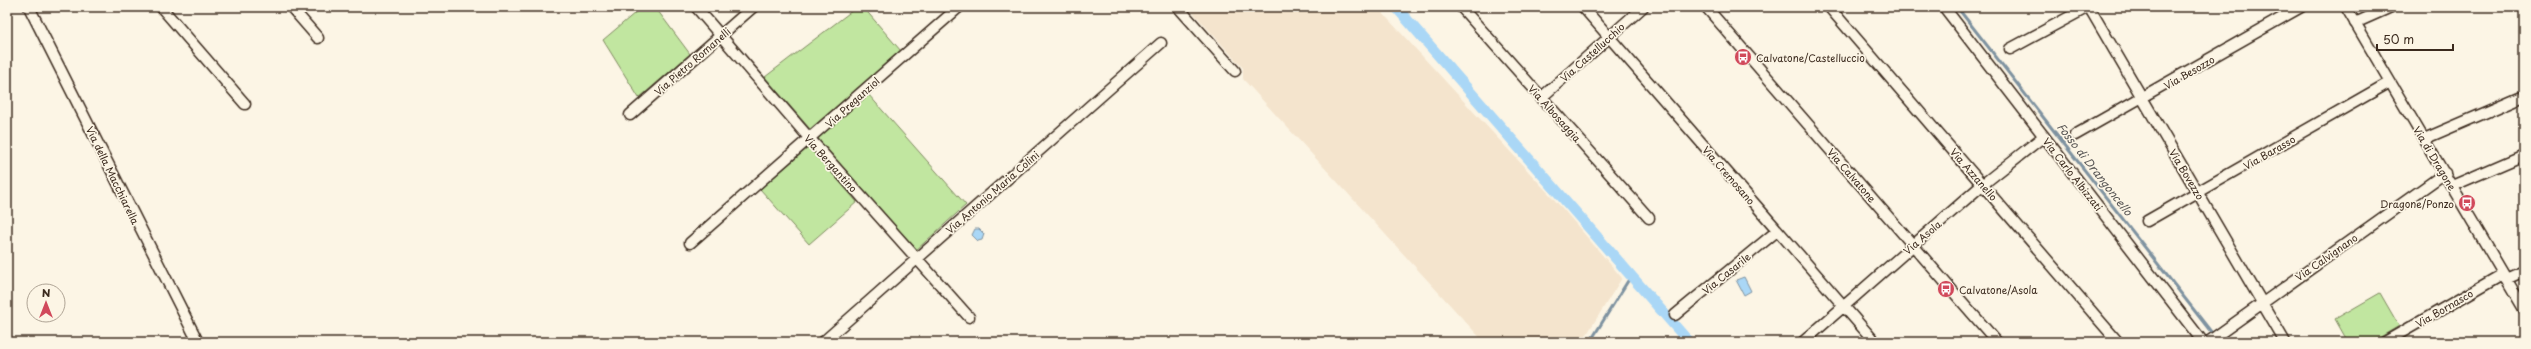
<svg xmlns="http://www.w3.org/2000/svg" width="2531" height="349" font-family="'Playpen Sans',sans-serif">
	<style>
		.built { fill: #f4e4cd }
		.green { fill: #c1e6a0; stroke: #7e885f }
		.water { fill: #aad7f6; stroke: #7e92a0 }
		.lines { fill: none; stroke-linecap: round; stroke-linejoin: round }
		.stream { stroke: #7e92a0; stroke-width: 3 }
		.canal { stroke: #aad7f6; stroke-width: 11 }
		.minor-casing { stroke: #3b2a1e; stroke-width: 13 }
		.minor { stroke: #fcf5e5; stroke-width: 10 }
		.labels { text-anchor: middle; dominant-baseline: central; stroke-width: 3.5; stroke-linejoin: round; paint-order: stroke }
		.street-label { font-size: 10px; fill: #3b2a1e; stroke: #fcf5e5 }
		.poi-label { font-size: 10px; fill: #3b2a1e; stroke: #fcf5e5; text-anchor: start }
		.water-label { font-size: 11px; font-style: italic; fill: #575554; stroke: #fcf5e5 }
	</style>
	<rect width="100%" height="100%" fill="#fcf5e5"/>
	<filter id="ink" filterUnits="userSpaceOnUse"><feTurbulence type="fractalNoise" baseFrequency=".025" numOctaves="2"/><feDisplacementMap in="SourceGraphic" scale="8" xChannelSelector="R" yChannelSelector="G"/><feConvolveMatrix kernelMatrix="1 2 1 2 8 2 1 2 1" color-interpolation-filters="sRGB"/></filter>
	<g filter="url(#ink)">
		<!-- built -->
		<path class="built" d="M1188,7H1377L1563,209L1622,278L1582,342H1484L1243,79V68Z"/>
		<!-- green -->
		<path class="green" d="M642,7H655L690,54L639,98L603,40Z
			M857,7H863L901,51L810,129L765,77Z
			M868,94L966,205L915,251L817,137Z
			M809,147L857,202L809,244L760,189Z
			M2380,293L2399,326L2372,342H2348L2335,319Z"/>
		<!-- water -->
		<path class="water" d="M975,229H979L984,234L982,240L978,241L972,235Z
			M1744,277L1751,291L1744,295L1736,280Z"/>
		<g class="lines">
			<!-- stream -->
			<path class="stream" d="M1957,7L2219,342
				M1590,342L1631,276"/>
			<!-- canal -->
			<path class="canal" d="M1396,7L1689,342"/>
			<!-- minor casing -->
			<g class="minor-casing">
				<path id="minor" d="M29,7L198,342
					M161,7L245,104
					M291,7L318,38
					M696,7L810,139L969,317
					M1178,7L1235,71
					M1461,7L1649,218
					M1583,7L1875,342
					M1706,7L1997,342
					M1829,7L2118,342
					M1944,7L2203,342
					M2089,7L2285,342
					M2346,7L2524,309
					M2355,23L2391,7
					M2010,49L2088,7
					M1541,98L1643,7
					M630,115L753,7
					M2075,135L2301,7
					M2424,139L2524,96
					M2452,186L2524,155
					M2147,221L2390,82
					M690,243L959,7
					M2506,279L2524,271
					M1675,315L1777,231
					M823,342L1161,43
					M1803,342L1982,185L2044,136
					M2208,342L2445,173
					M2385,342L2503,274"/>
			</g>
			<!-- minor -->
			<use href="#minor" class="minor"/>
		</g>
	</g>
	<!-- icons -->
	<defs>
		<g id="bus-disc" transform="scale(0.9)"><circle r="9.5" fill="#d1495b" stroke="#fcf5e5"/><path d="M-5-6H5V4H4V6H2V4H-2V6H-4V4H-5ZM-3.5-4V0h7V-4ZM-3.5 1.2v1.5H-2V1.2ZM2 1.2v1.5H3.5V1.2Z" fill="#fff"/></g>
	</defs>
	<g fill-rule="evenodd">
		<use href="#bus-disc" x="1743" y="57"/>
		<use href="#bus-disc" x="2467" y="203"/>
		<use href="#bus-disc" x="1946" y="289"/>
	</g>
	<g class="labels">
		<!-- street labels -->
		<g class="street-label">
			<text transform="translate(1592 52) rotate(-42)">Via Castellucchio</text>
			<text transform="translate(692 61) rotate(-41)">Via Pietro Romanelli</text>
			<text transform="translate(2189 72) rotate(-30)">Via Besozzo</text>
			<text transform="translate(852 102) rotate(-42)">Via Preganziol</text>
			<text transform="translate(1555 113) rotate(48)">Via Albosaggia</text>
			<text transform="translate(2269 152) rotate(-30)">Via Barasso</text>
			<text transform="translate(2435 158) rotate(59)">Via di Dragone</text>
			<text transform="translate(831 163) rotate(48)">Via Bergantino</text>
			<text transform="translate(1974 174) rotate(49)">Via Azzanello</text>
			<text transform="translate(2073 174) rotate(52)">Via Carlo Albizzati</text>
			<text transform="translate(2187 174) rotate(59)">Via Bovezzo</text>
			<text transform="translate(113 175) rotate(64)">Via della Macchiarella</text>
			<text transform="translate(1729 175) rotate(49)">Via Cremosano</text>
			<text transform="translate(1852 175) rotate(49)">Via Calvatone</text>
			<text transform="translate(992 192) rotate(-41)">Via Antonio Maria Colini</text>
			<text transform="translate(1922 237) rotate(-41)">Via Asola</text>
			<text transform="translate(2326 257) rotate(-35)">Via Calvignano</text>
			<text transform="translate(1726 273) rotate(-39)">Via Casarile</text>
			<text transform="translate(2444 308) rotate(-30)">Via Bornasco</text>
		</g>
		<!-- poi labels -->
		<g class="poi-label">
			<text x="1756" y="57">Calvatone/Castelluccio</text>
			<text x="2454" y="203" text-anchor="end">Dragone/Ponzo</text>
			<text x="1959" y="289">Calvatone/Asola</text>
		</g>
		<!-- water labels -->
		<g class="water-label">
			<text transform="translate(2095 169) rotate(52)">Fosso di Drangoncello</text>
		</g>
	</g>
	<!-- margin -->
	<rect width="2531" height="349" fill="none" stroke="#fcf5e5" stroke-width="24"/>
	<rect x="12" y="12" width="2507" height="325" fill="none" stroke="#3b2a1e" stroke-width="1.5" filter="url(#ink)"/>
	<!-- north arrow -->
	<g transform="translate(46 303)"><circle r="19" fill="#fcf5e5" stroke="#afa495"/>
	<path d="M0-3L7 15L0 10L-7 15Z" fill="#d1495b"/>
	<text y="-6" font-size="11" font-weight="bold" text-anchor="middle" fill="#3b2a1e">N</text>
	</g>
	<!-- scale -->
	<path d="M2377 44v6h76v-6" fill="none" stroke="#3b2a1e" stroke-width="2"/>
	<text x="2383" y="44" font-size="12" fill="#3b2a1e" stroke="#fcf5e5" stroke-width="3" paint-order="stroke">50 m</text>
</svg>
